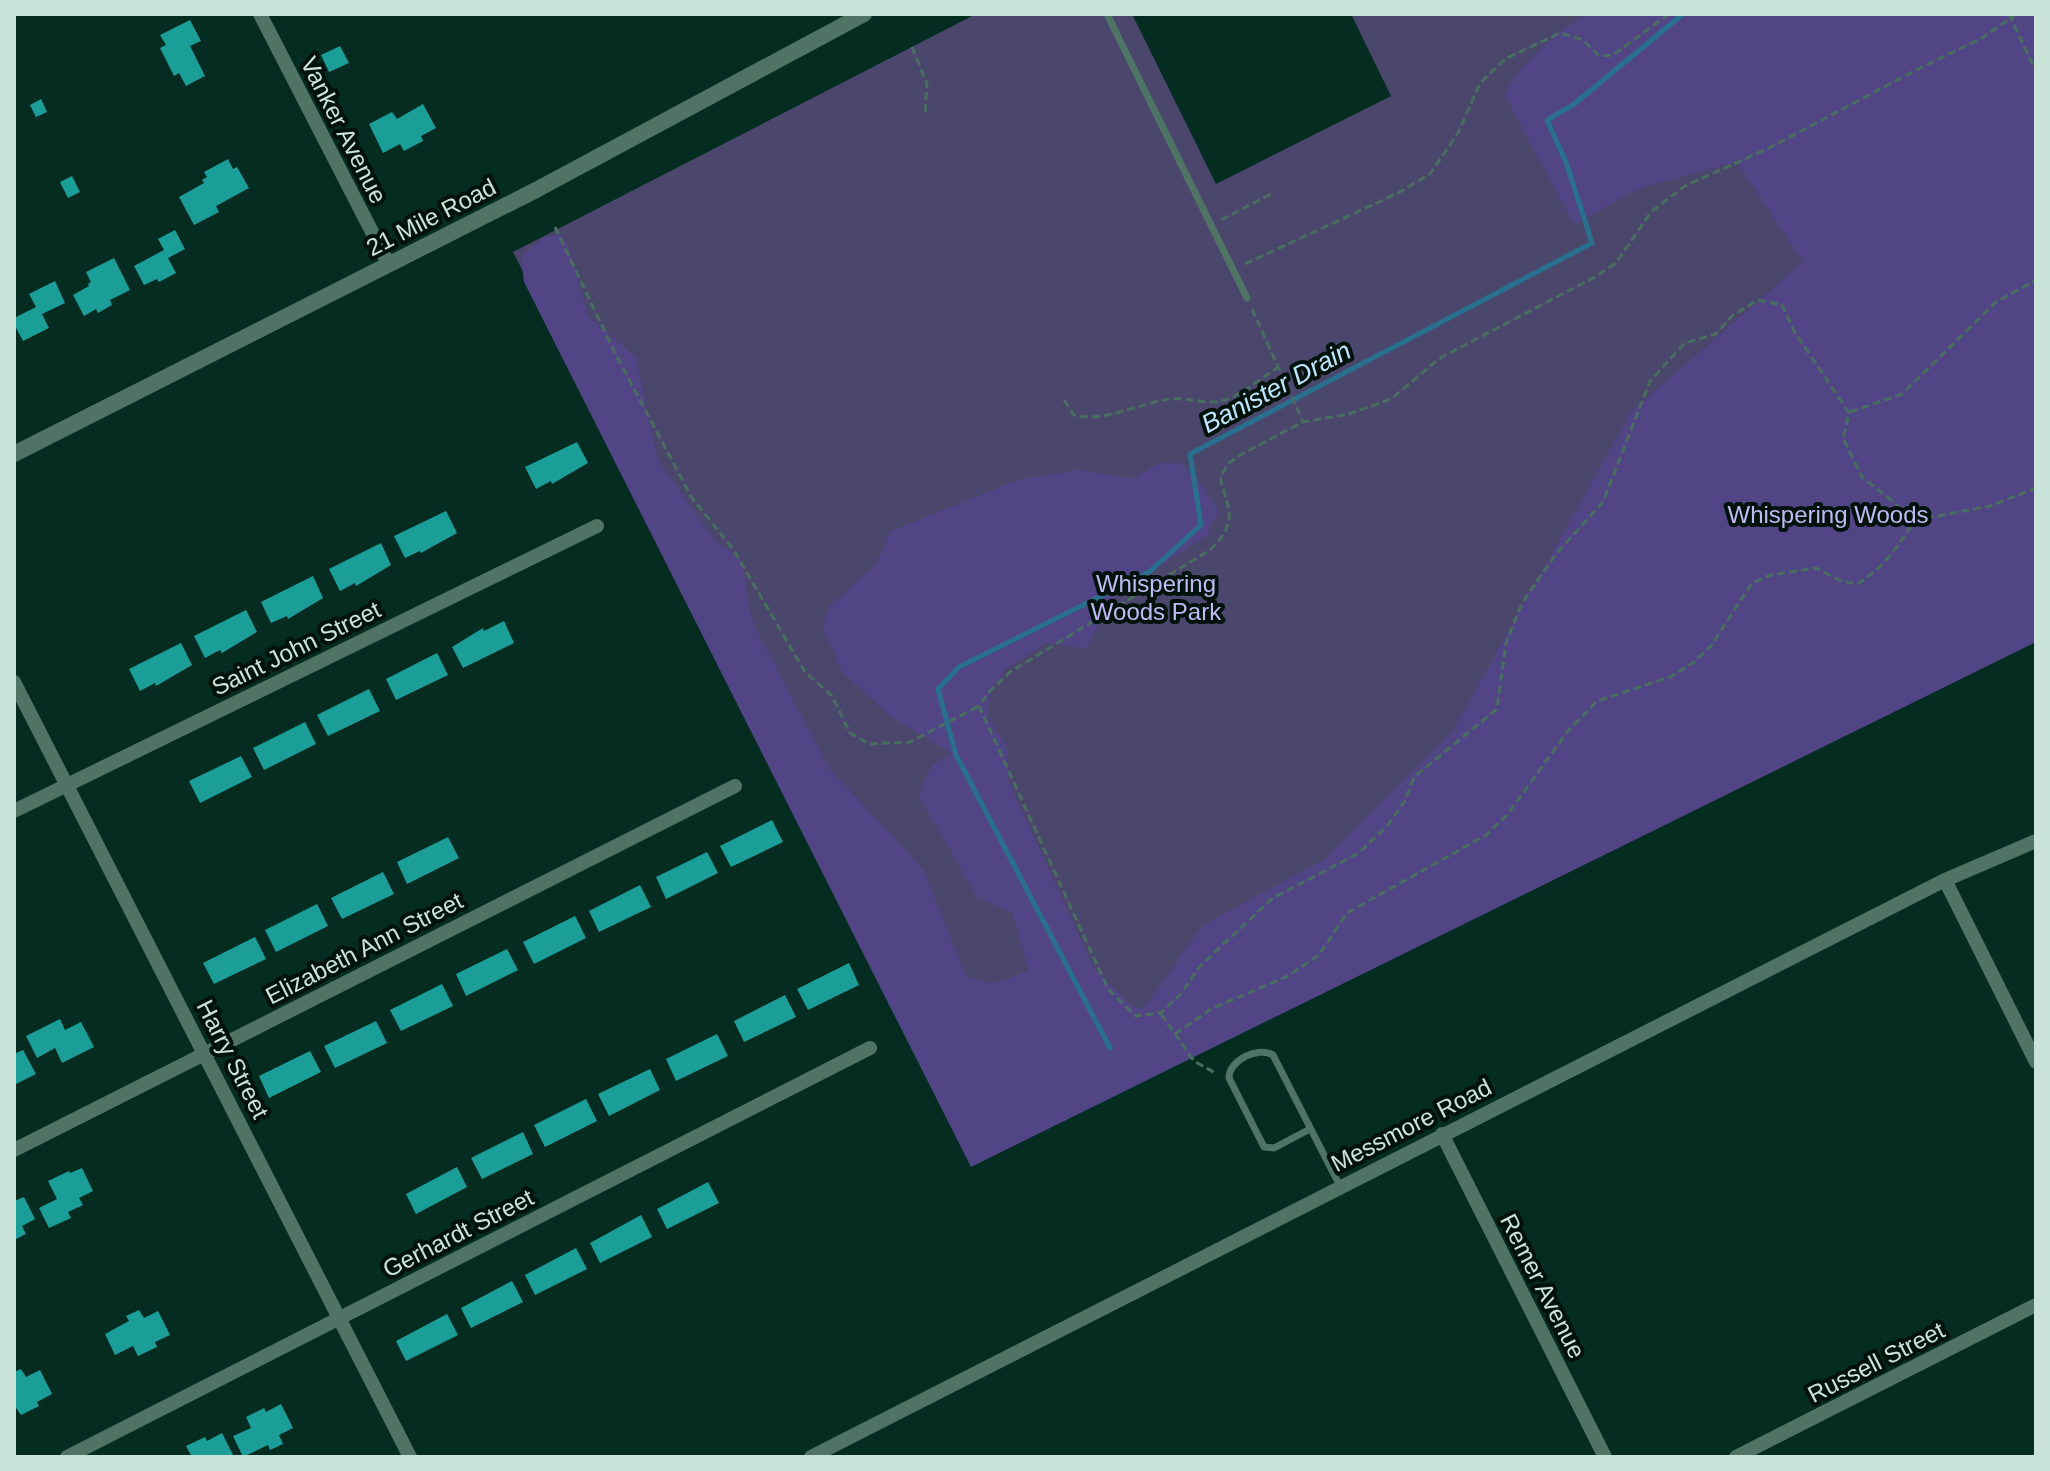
<svg xmlns="http://www.w3.org/2000/svg" width="2050" height="1471" font-family="Arial,sans-serif">
	<style>
		.green { fill: #4b466c }
		.forest { fill: #514586 }
		.lines { fill: none; stroke-linecap: round; stroke-linejoin: round }
		.stream { stroke: #29708e; stroke-width: 5 }
		.building { fill: #1b9e98 }
		.path { stroke: #4a6d62; stroke-width: 3; stroke-dasharray: 8 4; stroke-linecap: butt }
		.service { stroke: #4f7466; stroke-width: 7 }
		.minor { stroke: #4f7466; stroke-width: 14 }
		.tertiary { stroke: #4f7466; stroke-width: 16 }
		.labels { text-anchor: middle; dominant-baseline: central; stroke-width: 8; stroke-linejoin: round; paint-order: stroke }
		.street-label { font-size: 24px; fill: #cae4da; stroke: #01120c }
		.park-label { font-size: 24px; fill: #c0b9f2; stroke: #01120c }
		.water-label { font-size: 26px; font-style: italic; fill: #bce7fd; stroke: #01120c }
	</style>
	<rect width="100%" height="100%" fill="#042c21"/>
	<!-- green -->
	<path class="green" d="M976,14H1132L1216,184L1391,96L1351,14H2036V615L971,1154L513,252Z"/>
	<!-- forest -->
	<path class="forest" d="M1587,14H2036V642L971,1167L524,282L521,256L546,236L561,235L568,245L588,316L636,357L657,458L714,540L741,559L753,624L829,768L923,869L966,976L992,984L1029,971L1013,913L977,897L918,795L932,765L952,753L891,717L842,672L823,626L830,606L876,564L891,531L1018,480L1079,470L1134,479L1158,463H1180L1203,486L1219,512L1206,536L1111,599L1086,649L1046,643L1006,669L990,691L987,715L1006,745L1009,782L1094,968L1134,1008H1144L1202,926L1325,859L1452,732L1631,412L1803,262L1737,162L1640,188L1574,224L1504,94C1525,60 1553,34 1587,14Z"/>
	<g class="lines">
		<!-- stream -->
		<path class="stream" d="M1110,1048L956,755L938,689L959,667L1149,572L1201,525L1190,454L1592,243L1566,162L1547,120L1573,105L1683,14"/>
	</g>
	<!-- building -->
	<path class="building" d="M190,20L201,41L190,46L205,76L186,86L179,73L174,76L160,48L166,45L160,35Z
		M340,46L349,63L329,72L321,55Z
		M41,99L47,112L36,117L30,105Z
		M423,104L436,128L421,136L423,141L404,151L400,144L383,153L369,124L392,112L397,119Z
		M228,159L233,169L237,167L249,188L216,206L219,212L194,225L179,197L204,183L202,180L207,177L204,172Z
		M72,176L80,192L68,198L60,182Z
		M175,230L185,249L168,258L176,273L159,282L157,279L144,285L134,266L164,250L158,239Z
		M114,258L130,290L110,300L112,305L98,313L96,309L84,316L73,295L89,286L88,284L91,282L86,272Z
		M55,281L65,303L42,314L49,328L23,341L14,324V318L36,307L29,294Z
		M577,442L588,463L552,484L551,481L536,489L525,467Z
		M446,511L457,533L421,553L420,551L405,558L394,536Z
		M381,543L391,565L356,586L355,583L340,591L329,569Z
		M313,576L323,598L288,619L287,616L271,623L261,602Z
		M246,610L257,632L222,653L220,650L205,658L194,636Z
		M504,621L514,643L463,668L452,647L483,628L484,631Z
		M181,643L192,665L156,686L155,683L140,691L129,669Z
		M437,653L448,675L396,700L386,679Z
		M369,689L380,711L328,736L317,715Z
		M305,722L316,744L264,770L253,748Z
		M241,756L252,777L200,803L189,781Z
		M772,820L783,842L731,867L720,846Z
		M448,837L459,858L407,884L397,862Z
		M707,852L718,873L666,899L656,877Z
		M383,872L394,894L342,919L331,898Z
		M640,885L651,907L599,932L589,911Z
		M317,904L328,926L276,952L265,930Z
		M575,916L586,938L534,964L523,942Z
		M255,937L266,959L214,984L203,963Z
		M507,949L518,970L466,996L456,974Z
		M849,963L859,985L808,1010L797,989Z
		M442,984L453,1006L401,1031L390,1010Z
		M785,995L796,1017L744,1042L734,1021Z
		M60,1019L65,1030L81,1022L94,1047L62,1063L55,1048L37,1058L26,1036Z
		M376,1021L387,1043L335,1068L324,1046Z
		M717,1034L728,1056L676,1081L666,1059Z
		M23,1050L36,1074L14,1085V1054Z
		M310,1051L321,1072L269,1098L259,1076Z
		M650,1069L660,1090L609,1116L598,1094Z
		M586,1099L597,1121L545,1147L534,1125Z
		M523,1132L533,1154L482,1179L471,1158Z
		M457,1167L467,1187L416,1214L406,1194Z
		M82,1168L93,1191L79,1198L83,1205L68,1212L71,1218L49,1228L39,1208L57,1199L48,1181L69,1171L70,1173Z
		M708,1182L719,1203L667,1229L657,1209Z
		M24,1197L35,1219L22,1226L26,1234L14,1240V1201Z
		M641,1215L652,1237L600,1263L590,1243Z
		M576,1248L587,1269L535,1295L525,1275Z
		M512,1281L523,1302L471,1328L461,1308Z
		M139,1310L144,1318L158,1311L170,1335L155,1342L157,1347L138,1356L133,1346L115,1355L105,1334L129,1321L126,1316Z
		M447,1314L458,1335L406,1361L396,1341Z
		M21,1369L26,1377L40,1370L52,1394L37,1402L39,1406L21,1415L14,1405V1372Z
		M281,1404L293,1428L279,1435L283,1444L270,1450L268,1445L243,1457L233,1436L251,1428L246,1417L264,1408L266,1412Z
		M222,1433L234,1457H192L186,1446L205,1437L207,1441Z"/>
	<g class="lines">
		<!-- path -->
		<path class="path" d="M2009,14L2036,72
			M2017,14L1982,38L1920,68L1771,147L1685,186L1651,212L1616,263L1595,277L1440,358L1391,399L1349,414L1303,422L1242,454L1229,463L1220,477C1229,513 1239,521 1210,550L1010,672L990,691L979,706L1108,989L1136,1016L1160,1013L1181,994L1200,966L1273,898L1359,853L1388,825L1405,801L1414,777L1497,709L1506,643L1522,603L1556,554L1603,502L1650,381L1685,343L1716,334L1732,316L1758,300L1782,305L1794,331L1849,413L1843,438L1862,477L1916,520L1990,506L2036,488
			M912,47L927,84L925,115
			M1221,220L1273,193
			M555,227L615,353L692,498L733,549L805,672L832,696L850,733L869,744L910,742L979,706
			M1245,264L1398,193L1430,174L1458,133L1480,83L1505,59L1560,33L1583,40L1599,56L1613,55L1669,14
			M1252,309L1303,422
			M1064,400L1074,415C1105,423 1139,403 1170,399C1188,397 1208,406 1225,400C1244,393 1262,378 1278,367
			M1850,412L1902,394L1996,302L2036,280
			M1161,1014L1194,1061L1217,1074
			M1175,1034L1211,1009L1288,976L1319,955L1347,913L1486,835L1507,815L1568,731L1597,701L1670,677L1694,662L1711,646L1752,583L1771,575L1816,568L1841,581L1857,584C1884,568 1898,546 1915,520"/>
		<!-- service -->
		<path class="service" d="M1107,14L1247,298
			M1310,1129L1274,1148L1264,1147L1229,1078C1229,1060 1258,1046 1273,1055L1340,1186"/>
		<!-- minor -->
		<path class="minor" d="M260,14L389,265
			M14,682L410,1457
			M14,811L597,526
			M1945,880L2036,1062
			M1442,1134L1605,1457
			M14,1150L735,786
			M67,1457L870,1048
			M811,1457L1945,880L2036,841
			M1736,1457L2036,1305"/>
		<!-- tertiary -->
		<path class="tertiary" d="M14,454L536,190L864,14"/>
	</g>
	<g class="labels">
		<!-- street labels -->
		<g class="street-label">
			<text transform="translate(344 130) rotate(63)">Vanker Avenue</text>
			<text transform="translate(431 217) rotate(-27)">21 Mile Road</text>
			<text transform="translate(296 648) rotate(-26)">Saint John Street</text>
			<text transform="translate(364 948) rotate(-27)">Elizabeth Ann Street</text>
			<text transform="translate(233 1059) rotate(63)">Harry Street</text>
			<text transform="translate(1411 1125) rotate(-27)">Messmore Road</text>
			<text transform="translate(458 1233) rotate(-27)">Gerhardt Street</text>
			<text transform="translate(1543 1286) rotate(63)">Remer Avenue</text>
			<text transform="translate(1876 1362) rotate(-27)">Russell Street</text>
		</g>
		<!-- park labels -->
		<g class="park-label">
			<text x="1828" y="514">Whispering Woods</text>
			<text x="1156" y="583">Whispering<tspan x="1156" dy="28">Woods Park</tspan></text>
		</g>
		<!-- water labels -->
		<g class="water-label">
			<text transform="translate(1276 387) rotate(-28)">Banister Drain</text>
		</g>
	</g>
	<!-- border -->
	<rect width="2050" height="1471" fill="none" stroke="#cae4da" stroke-width="32"/>
</svg>
